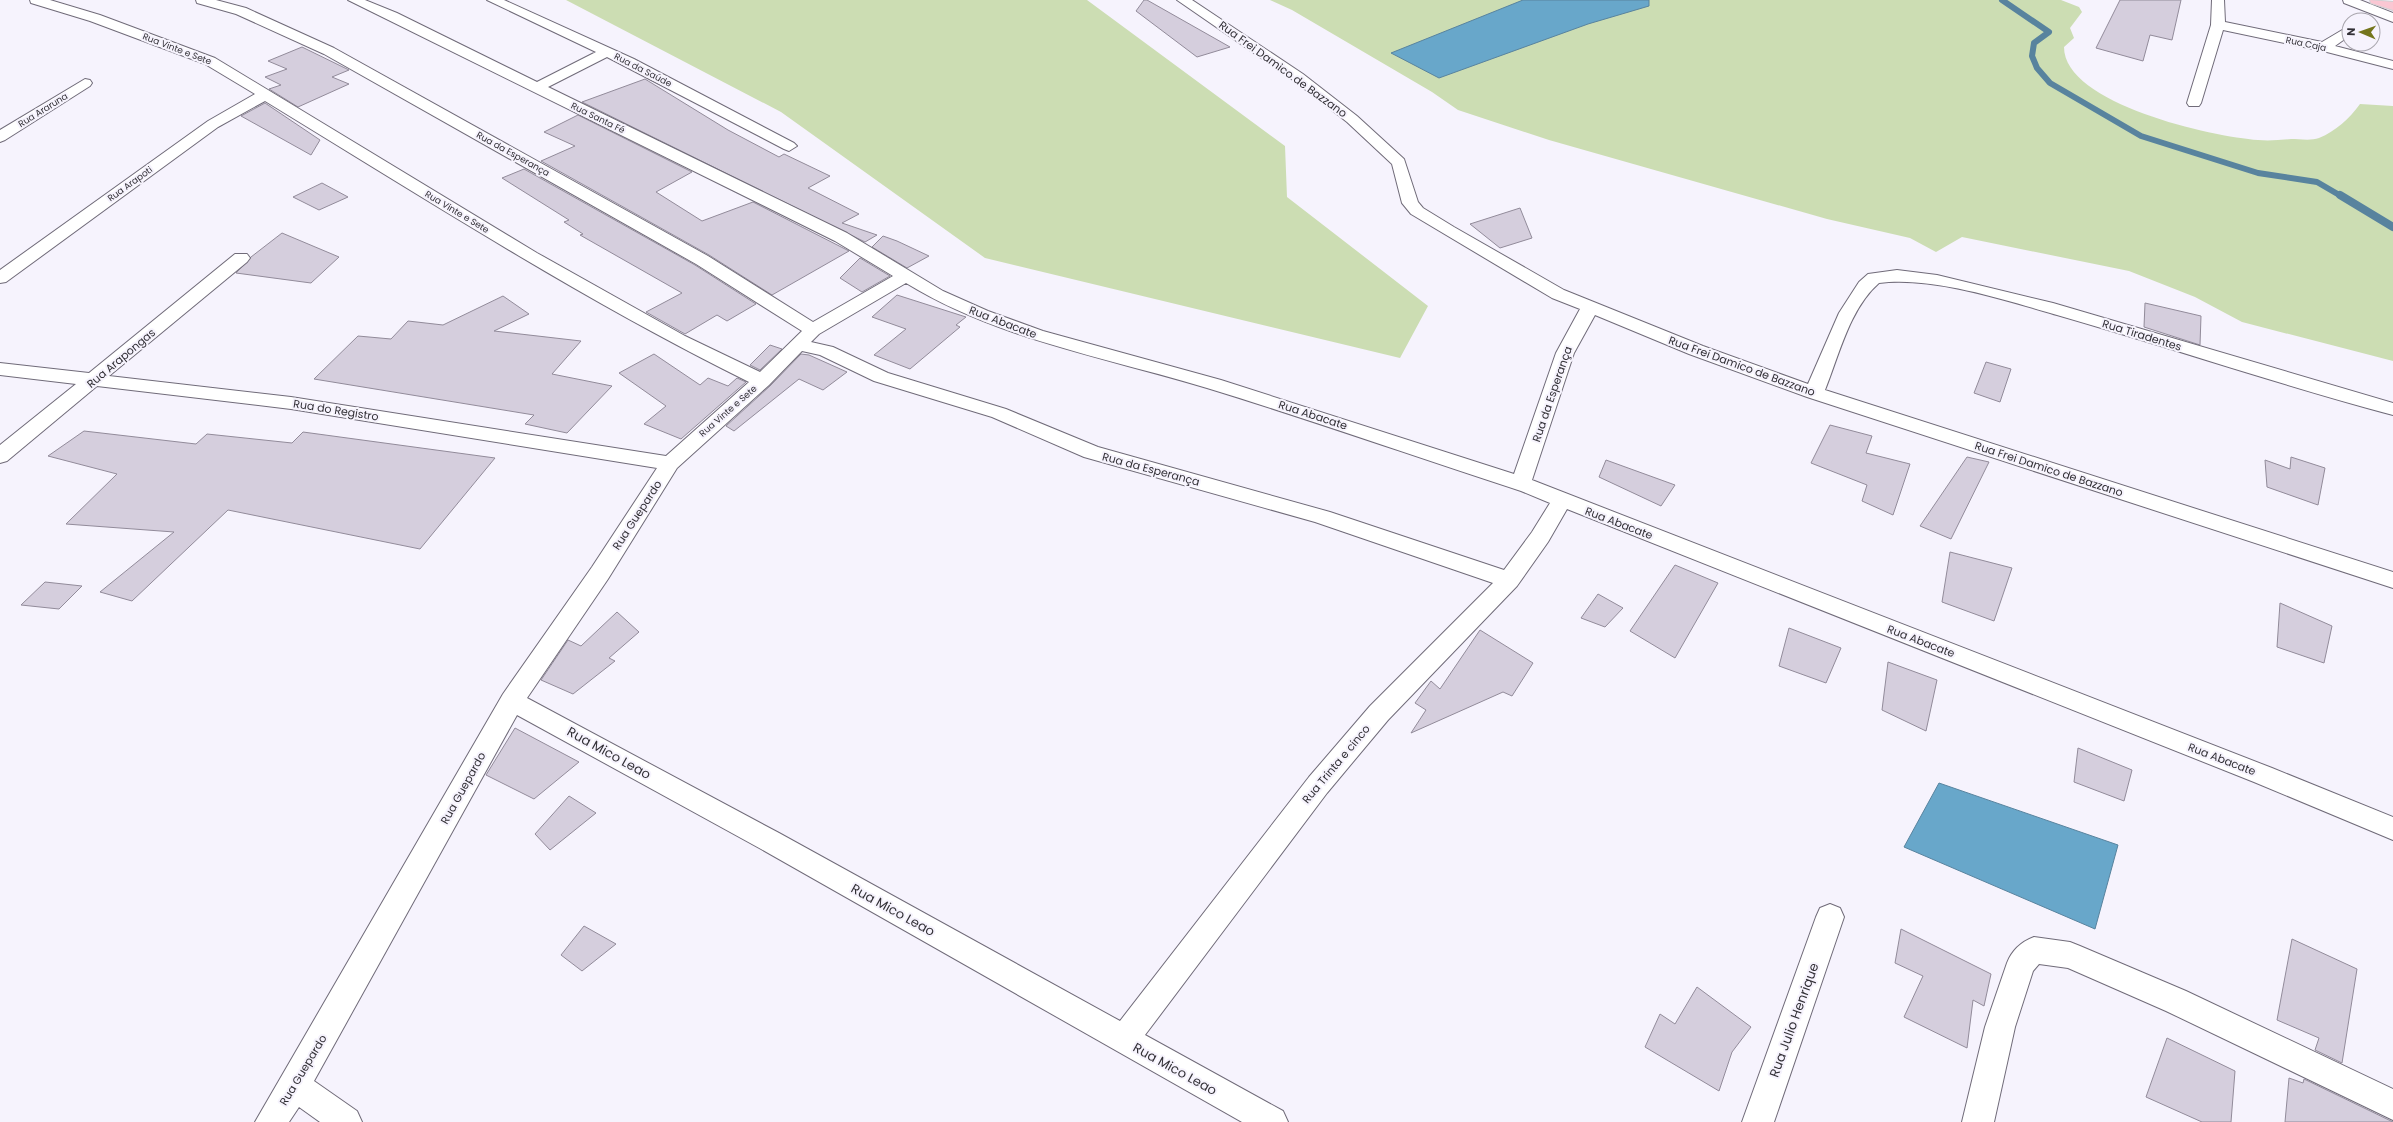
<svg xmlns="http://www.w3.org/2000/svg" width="2393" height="1122" font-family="Poppins,sans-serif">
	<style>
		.green { fill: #ccddb3 }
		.water { fill: #68a7ca; stroke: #58839e }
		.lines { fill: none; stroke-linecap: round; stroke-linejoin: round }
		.stream-far1 { stroke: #58839e; stroke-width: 6 }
		.stream { stroke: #58839e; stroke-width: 8 }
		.building { fill: #d5cedd; stroke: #928b9a }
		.minor-casing { stroke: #706b79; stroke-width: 2 }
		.major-casing { stroke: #d2d1d3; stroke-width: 2 }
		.minor { fill: #fff; fill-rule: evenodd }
		.major { fill: #fac7d3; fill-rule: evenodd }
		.labels { text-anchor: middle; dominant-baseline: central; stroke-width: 4; stroke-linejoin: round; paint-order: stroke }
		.far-street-label { font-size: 9px; fill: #323036; stroke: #f6f3fd }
		.street-label { font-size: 11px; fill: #323036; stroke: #f6f3fd }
		.near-street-label { font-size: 13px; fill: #323036; stroke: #f6f3fd }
	</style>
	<rect width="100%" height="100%" fill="#f6f3fd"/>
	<!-- green -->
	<path class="green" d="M566,0H1087L1285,146L1287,197L1428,306L1400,358L985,258L781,112Z
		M1270,0H2061L2079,7L2082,12L2070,28L2074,38L2064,47C2064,104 2213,137 2258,140C2269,141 2280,140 2291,139C2299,139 2311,141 2319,138C2336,131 2349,119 2360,104L2393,106V361L2242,322L2195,297L2129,271L1962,237L1936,252L1910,238L1827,219L1549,140L1458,110L1432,92L1292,10Z"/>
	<!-- water -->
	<path class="water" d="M1523,0H1649V6L1588,24L1439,78L1391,53Z
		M1939,783L2118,845L2095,929L1904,847Z"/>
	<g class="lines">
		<!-- stream-far1 -->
		<path class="stream-far1" d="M2002,0L2049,32L2034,43L2032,56L2037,68L2050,83L2141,136L2258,173L2317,182L2341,196"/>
		<!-- stream -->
		<path class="stream" d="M2340,195L2393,227"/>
	</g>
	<!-- building -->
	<path class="building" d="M1144,0H1147L1230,47L1197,57L1136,11Z
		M2120,0H2181L2172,40L2150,35L2143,61L2096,48Z
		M302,47L349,70L332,77L349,84L298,107L269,89L281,85L265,77L287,69L268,61Z
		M645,79L728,130L779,157L784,154L830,176L808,188L859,214L842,223L877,235L865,242L582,102Z
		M265,103L320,140L311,155L241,116Z
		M578,115L692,172L656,192L702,221L753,202L849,251L772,295L709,255L541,161L575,146L544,132Z
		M524,169L695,265L756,304L727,321L717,315L685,334L646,312L682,293L580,235L583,234L564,222L569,220L502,178Z
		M322,183L348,197L319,210L293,197Z
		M1520,208L1532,238L1500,248L1470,224Z
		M282,233L339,257L311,283L236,273L251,257Z
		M883,236L897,241L929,256L907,268L872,247Z
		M860,258L890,276L862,292L840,278Z
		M897,295L966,317L956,325L960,327L910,369L874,355L906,329L872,317Z
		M503,296L529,314L494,331L581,341L552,374L612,386L567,433L525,424L534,415L314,379L358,336L391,339L408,321L443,325Z
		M2145,303L2201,316L2200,345L2144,327Z
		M770,345L782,349L760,370L750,365Z
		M654,354L700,385L708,378L728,386L737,378L746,382L681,439L644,424L666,406L619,373Z
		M801,354L809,355L847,372L823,390L799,379L734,431L726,426L770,386Z
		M1986,362L2011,369L2000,402L1974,393Z
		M1830,425L1872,436L1866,453L1910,464L1893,515L1862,501L1867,485L1811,463Z
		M84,431L196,444L207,434L292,443L303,432L495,458L420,549L228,510L132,601L100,592L174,532L66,524L117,474L48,456Z
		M1967,457L1989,462L1951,539L1920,526Z
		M2291,457L2325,468L2318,505L2267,487L2265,460L2290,469Z
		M1606,460L1675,485L1661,506L1599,477Z
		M1950,552L2012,568L1994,621L1942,602Z
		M1675,565L1718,583L1675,658L1630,631Z
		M45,582L82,586L59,609L21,605Z
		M1598,594L1623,608L1605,627L1581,618Z
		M2280,603L2332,626L2324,663L2277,647Z
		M617,612L639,632L609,658L615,661L573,694L541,680L568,640L581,646Z
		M1789,628L1841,648L1826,683L1779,666Z
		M1480,630L1533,663L1512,696L1503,692L1411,733L1426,710L1415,703L1431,681L1440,689Z
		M1888,662L1937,680L1926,731L1882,710Z
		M515,728L579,762L534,799L486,775Z
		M2078,748L2132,770L2124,801L2074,782Z
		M569,796L596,813L550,850L535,834Z
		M584,926L616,944L582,971L561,955Z
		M1901,929L1991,974L1984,1006L1973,1000L1967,1048L1904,1017L1923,976L1895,963Z
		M2292,939L2357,969L2342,1063L2315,1050L2319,1038L2277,1020Z
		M1697,987L1751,1027L1732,1052L1719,1091L1645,1047L1660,1014L1675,1024Z
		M2167,1038L2235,1071L2231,1122H2202L2146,1097Z
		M2289,1078L2303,1083L2304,1079L2393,1122H2285Z"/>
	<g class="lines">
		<!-- minor casing -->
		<g class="minor-casing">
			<path id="minor" d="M30,0H50L100,15L215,58L537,253L685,336L760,372L802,331L696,264L324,54L236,14L197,3L196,0H216L246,8L334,48L708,256L813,322L893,276L835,241L348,0H365L397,13L537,82L596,52L487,0H504L634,59L794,143L797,146L789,151L784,149L607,57L548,87L847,233L943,291L988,311L1043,331L1221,380L1514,474L1556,353L1580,309L1552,298L1411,214L1402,203L1392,164L1347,122L1293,80L1177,0H1192L1303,74L1357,116L1404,159L1418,202L1423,208L1454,227L1564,290L1703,346L1808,384L1839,313L1859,282L1868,274L1897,270L1937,275L2053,303L2393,403V415C2280,385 2169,347 2057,315C2005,300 1932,276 1879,283C1850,308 1839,355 1825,390L2393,572V588L1807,397L1689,354L1595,315L1574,353L1532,480L2272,768L2393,817V840L2254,782L1567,509L1548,542L1517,586L1388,720L1327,793L1145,1035L1283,1111L1288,1122H1242L761,849L517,715L314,1081L357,1111L362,1122H320L299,1107L289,1122H255L503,694L592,567L657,468L291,409L97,386L7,461L0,463V445L76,384L0,375V363L89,373L235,254H247L250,258L247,262L109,376L291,397L666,456L749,382C581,299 424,198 265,101L218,127L6,282L0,283V270L208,121L255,94L205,64L90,21L31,3ZM906,283C997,339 1105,357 1207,388C1312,420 1416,457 1521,491L1550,503L1532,532L1504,570L1330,512L1098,447L1006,409L888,373L833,347L811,342L819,334ZM802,351L820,355L874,381L992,417L1084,457L1315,522L1493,583L1370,706L1309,777L1120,1021L779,833L527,698L608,579L677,468L769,385Z
				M2212,0H2224L2225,22L2322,42L2349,26V36L2335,46L2393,61V69L2323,51L2223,30L2201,103L2199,106H2189L2187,103L2211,25Z
				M2343,0H2360L2393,13V22L2344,3Z
				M85,79L90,80L92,83L90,86L5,140L0,142V130Z
				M1830,904L1840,908L1844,917L1774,1122H1742L1816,917L1820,908Z
				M2034,937L2070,942L2080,946L2186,991L2393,1089V1120L2166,1011L2068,968L2039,964L2033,971L2015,1027L1994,1122H1962L1985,1027L2007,963C2012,950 2021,942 2034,937Z"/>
		</g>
		<!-- major casing -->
		<g class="major-casing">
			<path id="major" d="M2370,0L2393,2V10L2371,3Z"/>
		</g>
		<!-- minor -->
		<use href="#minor" class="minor"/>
		<!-- major -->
		<use href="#major" class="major"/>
	</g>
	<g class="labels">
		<!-- far-street labels -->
		<g class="far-street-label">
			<text transform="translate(2306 44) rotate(12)">Rua Caja</text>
			<text transform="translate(177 49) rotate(21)">Rua Vinte e Sete</text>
			<text transform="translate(643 70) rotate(27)">Rua da Saúde</text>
			<text transform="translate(43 110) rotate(-32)">Rua Araruna</text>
			<text transform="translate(598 118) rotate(26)">Rua Santa Fé</text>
			<text transform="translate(513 154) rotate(29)">Rua da Esperança</text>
			<text transform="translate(130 184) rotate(-36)">Rua Arapoti</text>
			<text transform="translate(457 212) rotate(31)">Rua Vinte e Sete</text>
			<text transform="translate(728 411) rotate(-41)">Rua Vinte e Sete</text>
		</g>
		<!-- street labels -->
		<g class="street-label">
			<text transform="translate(1283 69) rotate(36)">Rua Frei Damico de Bazzano</text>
			<text transform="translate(1003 322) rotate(21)">Rua Abacate</text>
			<text transform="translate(2142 335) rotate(17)">Rua Tiradentes</text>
			<text transform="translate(121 358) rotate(-40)">Rua Arapongas</text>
			<text transform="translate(1742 366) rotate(20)">Rua Frei Damico de Bazzano</text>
			<text transform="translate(1552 394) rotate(-71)">Rua da Esperança</text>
			<text transform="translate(336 410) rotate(9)">Rua do Registro</text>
			<text transform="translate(1313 415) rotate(18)">Rua Abacate</text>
			<text transform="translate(1151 469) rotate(15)">Rua da Esperança</text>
			<text transform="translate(2049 469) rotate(18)">Rua Frei Damico de Bazzano</text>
			<text transform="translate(637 515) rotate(-57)">Rua Guepardo</text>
			<text transform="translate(1619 523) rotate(21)">Rua Abacate</text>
			<text transform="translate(1921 641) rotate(21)">Rua Abacate</text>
			<text transform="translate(2222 759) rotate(21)">Rua Abacate</text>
			<text transform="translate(1336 764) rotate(-50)">Rua Trinta e cinco</text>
			<text transform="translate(463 788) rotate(-61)">Rua Guepardo</text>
			<text transform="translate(303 1070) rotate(-59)">Rua Guepardo</text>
		</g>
		<!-- near-street labels -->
		<g class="near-street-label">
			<text transform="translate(609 753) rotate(29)">Rua Mico Leao</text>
			<text transform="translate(893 910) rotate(29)">Rua Mico Leao</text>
			<text transform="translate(1794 1020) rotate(-70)">Rua Julio Henrique</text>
			<text transform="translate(1175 1069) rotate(29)">Rua Mico Leao</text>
		</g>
	</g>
	<!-- north arrow -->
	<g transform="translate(2361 32) rotate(272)"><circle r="19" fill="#f6f3fd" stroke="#a8a5ad"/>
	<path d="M0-3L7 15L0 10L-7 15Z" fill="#74751c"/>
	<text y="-6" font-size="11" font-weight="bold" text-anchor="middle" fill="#323036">N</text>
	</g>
</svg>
